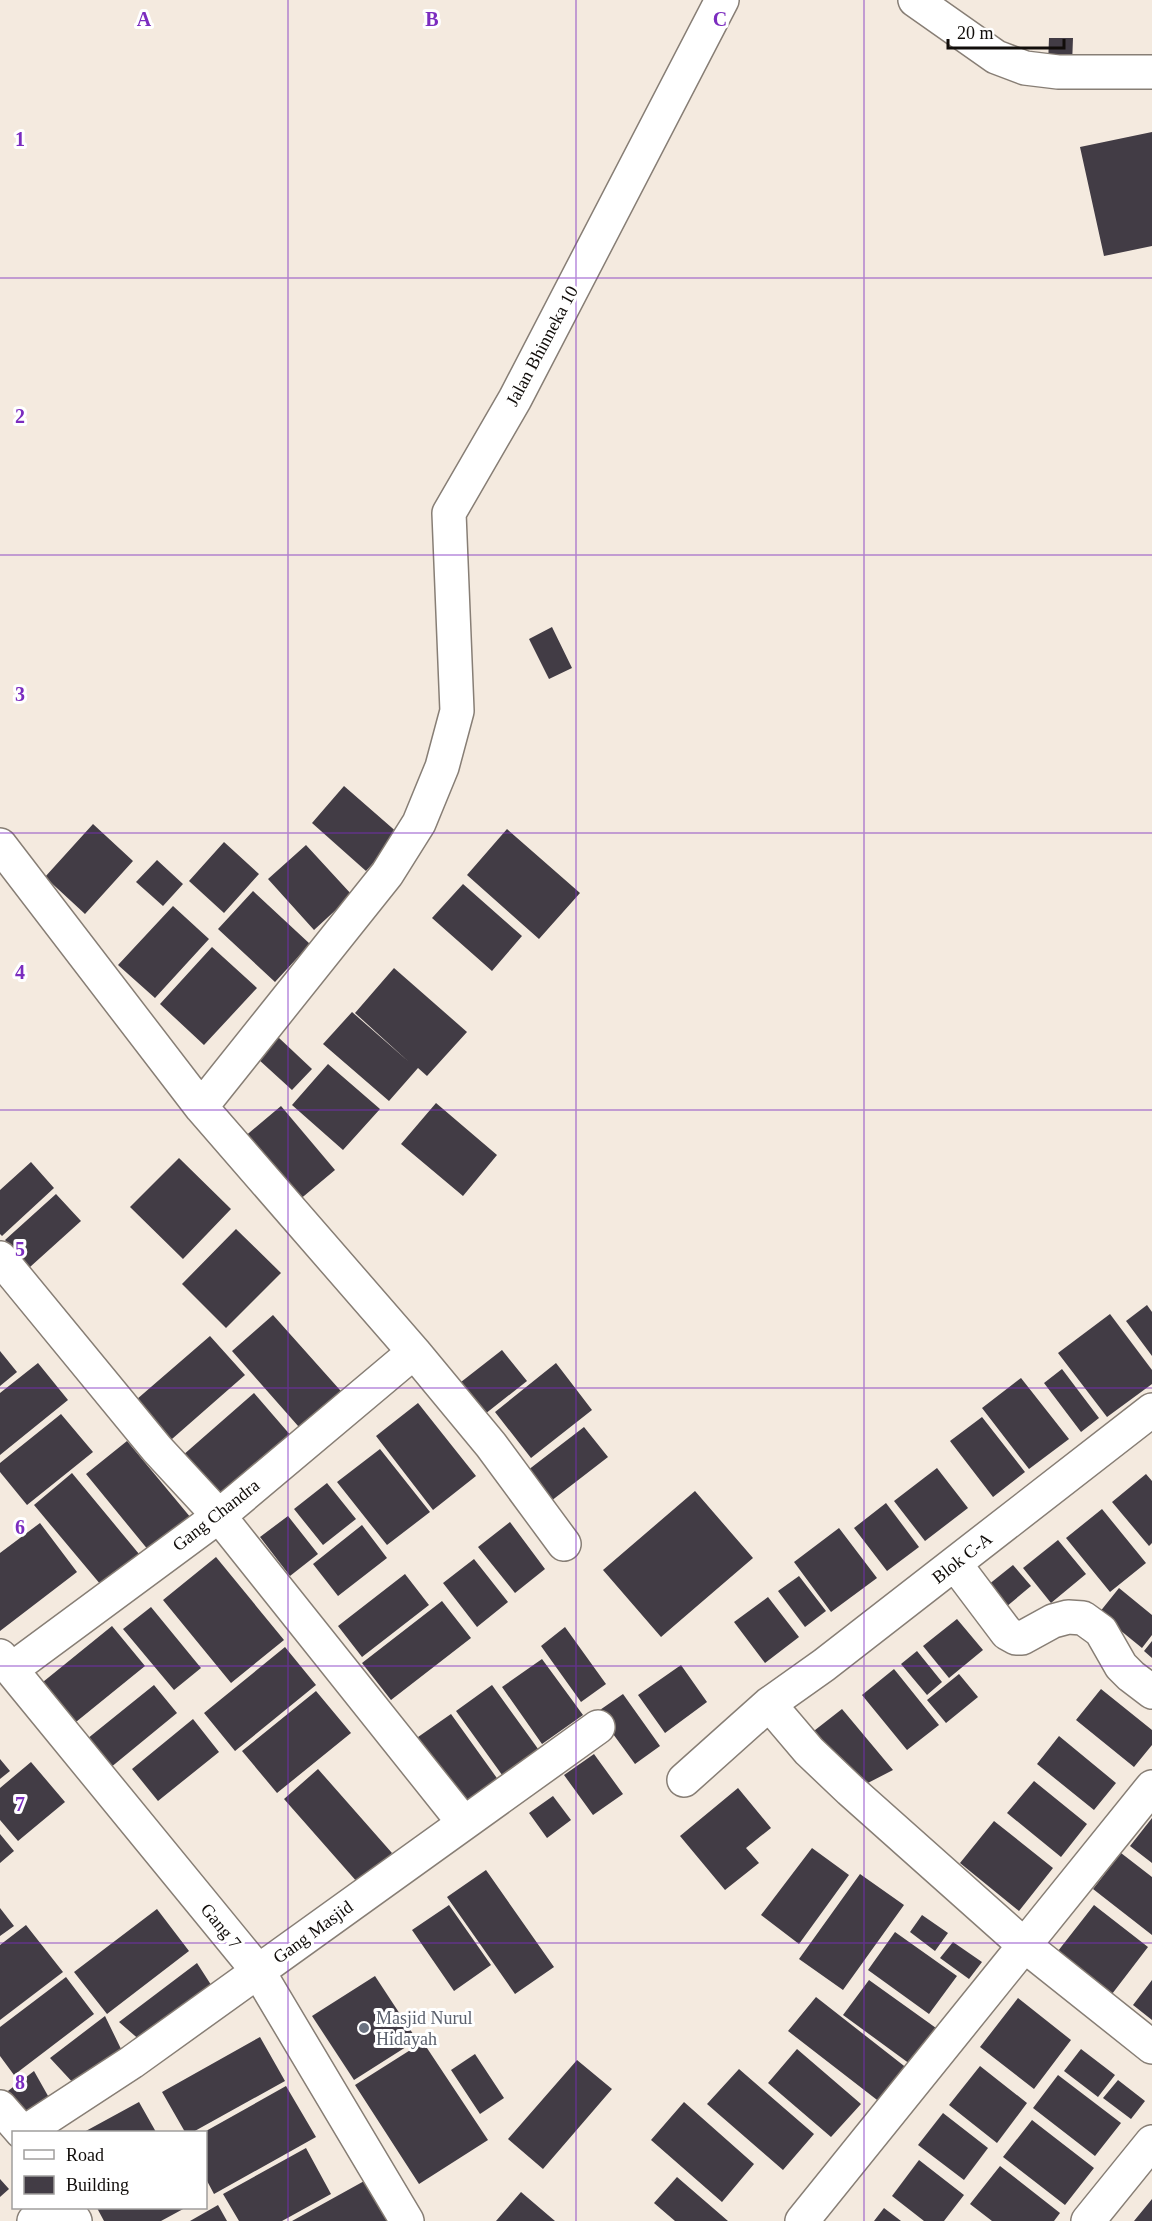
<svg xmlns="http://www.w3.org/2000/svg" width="1152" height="2221" font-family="'Times New Roman',serif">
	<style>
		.building { fill: #423c45 }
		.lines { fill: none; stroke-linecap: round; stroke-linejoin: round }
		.minor-casing { stroke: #877e75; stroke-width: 36 }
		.minor { stroke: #fff; stroke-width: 33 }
		.grid { fill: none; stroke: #7b2cbf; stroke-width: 1.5; stroke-opacity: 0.55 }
		.worship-dot { fill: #6b7280; stroke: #fff; stroke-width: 2 }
		.labels { text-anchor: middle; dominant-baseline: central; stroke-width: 6; stroke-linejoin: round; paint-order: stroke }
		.street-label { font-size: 18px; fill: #110d0a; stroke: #fff }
		.worship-label { font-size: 18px; fill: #5b616d; stroke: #fff; text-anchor: start }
		.grid-label { font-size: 20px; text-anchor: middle; font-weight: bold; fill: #7b2cbf; stroke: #fff; stroke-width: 6; stroke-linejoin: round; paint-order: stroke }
	</style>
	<rect width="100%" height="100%" fill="#f4eadf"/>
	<!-- building -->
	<path class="building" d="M1049,38H1073L1072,65H1048Z
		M1152,132V246L1104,256L1080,147Z
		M552,627L572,668L549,679L529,639Z
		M344,786L399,834L366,871L312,823Z
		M93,824L133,861L85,914L45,877Z
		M507,829L580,893L539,939L467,875Z
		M224,842L259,874L224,913L189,881Z
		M306,845L352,895L314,930L268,879Z
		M157,860L183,884L163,906L136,882Z
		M463,884L522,936L492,971L432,918Z
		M253,891L310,944L275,982L218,929Z
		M173,906L209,939L155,998L118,965Z
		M212,947L257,988L204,1045L160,1004Z
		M394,968L467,1032L427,1076L418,1068L389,1101L323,1044L352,1012L409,1062L355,1013Z
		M278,1037L312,1069L292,1090L258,1059Z
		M328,1064L380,1109L343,1150L292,1105Z
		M436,1103L497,1155L463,1196L401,1144Z
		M281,1106L335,1170L298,1201L243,1138Z
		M179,1158L231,1209L183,1259L130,1207Z
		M31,1162L54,1188L2,1236L0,1234V1190Z
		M56,1194L81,1221L30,1267L5,1240Z
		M236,1229L281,1273L226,1328L182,1284Z
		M1147,1305L1152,1312V1356L1126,1321Z
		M1110,1314L1152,1370V1384L1107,1417L1058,1353Z
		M273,1315L348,1399L306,1435L232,1351Z
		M210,1336L245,1375L164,1446L129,1406Z
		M502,1350L527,1381L485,1414L461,1382Z
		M0,1351L17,1372L0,1386Z
		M38,1363L68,1400L0,1455V1393Z
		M556,1363L592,1410L531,1458L495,1412Z
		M1062,1369L1099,1418L1081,1432L1044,1383Z
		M1021,1378L1069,1439L1029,1469L982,1408Z
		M254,1393L292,1437L221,1499L182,1456Z
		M418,1403L476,1476L433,1510L376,1436Z
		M61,1414L93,1452L27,1505L0,1472V1463Z
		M982,1417L1025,1472L993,1497L950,1441Z
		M584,1427L608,1457L542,1508L519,1477Z
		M127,1441L191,1518L149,1551L86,1474Z
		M380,1449L430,1512L387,1545L337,1482Z
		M937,1468L968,1508L925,1541L894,1501Z
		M72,1473L144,1560L106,1591L34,1505Z
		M1146,1474L1152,1481V1543L1149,1546L1112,1502Z
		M327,1483L356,1519L323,1545L294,1509Z
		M695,1491L753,1558L661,1637L603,1570Z
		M886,1503L919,1547L887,1571L854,1528Z
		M1102,1509L1146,1563L1110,1592L1066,1538Z
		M288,1516L318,1554L290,1576L260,1537Z
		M510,1522L545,1569L515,1593L478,1547Z
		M40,1523L77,1572L0,1631V1553Z
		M362,1525L387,1558L338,1596L313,1564Z
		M839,1528L877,1578L831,1612L794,1562Z
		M1058,1540L1086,1574L1051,1603L1023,1568Z
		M216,1557L284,1640L231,1683L163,1600Z
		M474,1559L508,1602L477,1627L443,1583Z
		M1013,1565L1031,1586L1006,1607L988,1585Z
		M405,1574L429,1605L362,1657L338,1626Z
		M799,1576L826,1611L805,1627L778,1591Z
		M1119,1588L1152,1615V1635L1142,1648L1099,1613Z
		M768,1597L799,1637L765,1663L734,1622Z
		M442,1601L471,1638L391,1700L362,1663Z
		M151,1607L201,1668L174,1690L123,1629Z
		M957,1619L983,1650L949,1678L923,1646Z
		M112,1626L145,1666L71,1726L38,1686Z
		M565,1627L606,1684L581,1702L541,1646Z
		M1152,1641V1658L1144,1651Z
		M285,1647L316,1685L235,1751L204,1713Z
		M917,1651L942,1682L927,1695L901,1664Z
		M542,1659L583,1715L542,1744L502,1687Z
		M681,1665L707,1702L665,1733L638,1695Z
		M894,1669L939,1725L907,1750L862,1695Z
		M959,1674L978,1697L946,1723L927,1700Z
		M154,1685L177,1713L110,1768L87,1739Z
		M492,1685L541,1753L505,1779L456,1711Z
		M1101,1689L1152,1730V1745L1134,1767L1076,1720Z
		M316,1691L351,1733L277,1793L242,1751Z
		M623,1694L660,1746L635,1764L597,1712Z
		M842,1709L893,1770L864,1785L810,1734Z
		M451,1714L504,1788L462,1818L408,1744Z
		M193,1719L219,1752L158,1801L132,1769Z
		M1059,1736L1116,1783L1094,1810L1037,1764Z
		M594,1754L623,1794L593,1815L564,1775Z
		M0,1759L10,1771L0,1779Z
		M31,1762L65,1802L18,1841L0,1820V1788Z
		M318,1769L392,1853L358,1883L284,1799Z
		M1034,1781L1087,1824L1061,1857L1007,1813Z
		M738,1788L771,1828L746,1848L759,1863L725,1890L680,1836Z
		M553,1796L571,1820L547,1838L529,1813Z
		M1152,1818V1863L1130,1846Z
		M994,1821L1053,1868L1019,1911L960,1863Z
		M0,1834L14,1851L0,1863Z
		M812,1848L849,1875L799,1944L761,1915Z
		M1121,1853L1152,1877V1935L1093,1889Z
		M486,1870L554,1967L515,1994L447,1897Z
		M860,1874L904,1905L843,1990L799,1959Z
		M449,1905L491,1965L454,1991L412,1930Z
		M1094,1905L1148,1947L1112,1994L1058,1951Z
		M0,1908L14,1926L0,1936Z
		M157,1909L189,1951L107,2014L74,1972Z
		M922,1915L948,1933L935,1951L910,1932Z
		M26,1925L63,1972L0,2020V1945Z
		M895,1932L957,1976L929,2014L868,1970Z
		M953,1942L982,1962L969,1979L940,1958Z
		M197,1963L215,1991L142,2042L119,2022Z
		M375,1976L417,2040L354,2080L312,2016Z
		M66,1977L94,2014L14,2075L0,2056V2027Z
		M869,1980L936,2028L910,2064L843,2015Z
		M1152,1980V2020L1133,2005Z
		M816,1997L908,2069L881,2103L788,2031Z
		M1018,1998L1071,2040L1034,2089L980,2047Z
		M105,2016L123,2053L76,2086L50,2058Z
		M260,2037L285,2081L193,2132H185L162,2092Z
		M423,2042L488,2140L419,2184L355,2085Z
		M797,2049L861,2104L831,2137L768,2083Z
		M1081,2049L1115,2075L1098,2097L1064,2071Z
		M475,2054L504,2098L480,2114L451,2070Z
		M577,2060L612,2089L543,2169L508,2139Z
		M980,2066L1027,2103L997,2143L949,2105Z
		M739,2069L814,2134L783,2170L707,2104Z
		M34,2071L52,2103L28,2121L4,2094Z
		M1058,2075L1121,2123L1095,2156L1033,2108Z
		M1118,2080L1145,2101L1131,2119L1103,2098Z
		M286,2086L316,2137L214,2194L206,2179V2131Z
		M139,2102L156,2132H84Z
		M684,2102L754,2164L722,2202L651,2140Z
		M943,2113L988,2148L964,2180L918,2145Z
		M1032,2120L1094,2168L1065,2205L1003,2157Z
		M306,2148L331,2194L282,2221H239L223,2194Z
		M919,2160L964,2195L944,2221H924L892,2196Z
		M1000,2166L1060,2213L1054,2221H992L970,2204Z
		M677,2177L728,2221H675L654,2203Z
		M0,2179L9,2189L0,2197Z
		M366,2180L389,2221H292Z
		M521,2192L555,2221H496Z
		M1152,2199V2221H1134Z
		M218,2205L227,2221H190Z
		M97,2208H185L161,2221H104Z
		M884,2208L901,2221H874Z"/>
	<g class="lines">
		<!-- minor casing -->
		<g class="minor-casing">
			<path id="minor" d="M915,0L996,57L1025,68L1058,72H1152
				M0,845L201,1107L414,1352L491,1445L564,1544
				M201,1107L387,874L419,823L442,767L457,711L449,513L515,399L722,0
				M0,1258L157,1449L219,1516L464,1823
				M955,1564L1007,1633L1016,1638H1022L1053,1621L1068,1617L1083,1618L1101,1631L1121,1666L1131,1676L1152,1692
				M0,1656L258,1971L407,2221
				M12,1669L219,1516L414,1352
				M769,1704L809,1751L850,1790L1024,1945L1152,2047
				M684,1780L769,1704L824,1665L1152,1410
				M0,2107L22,2132
				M25,2132L132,2062L598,1727
				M66,2208L75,2221
				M34,2221L49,2208
				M802,2221L1152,1787
				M1088,2221L1152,2142"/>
		</g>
		<!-- minor -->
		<use href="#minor" class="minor"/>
	</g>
	<!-- grid -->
	<path class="grid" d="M288,0V2221M576,0V2221M864,0V2221M0,278H1152M0,555H1152M0,833H1152M0,1110H1152M0,1388H1152M0,1666H1152M0,1943H1152"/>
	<!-- markers -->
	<circle class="worship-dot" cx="364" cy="2028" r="6"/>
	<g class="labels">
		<!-- street labels -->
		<g class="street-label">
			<text transform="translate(542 346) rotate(-62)">Jalan Bhinneka 10</text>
			<text transform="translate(216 1515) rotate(-38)">Gang Chandra</text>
			<text transform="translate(962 1558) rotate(-38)">Blok C-A</text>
			<text transform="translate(221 1926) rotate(51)">Gang 7</text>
			<text transform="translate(313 1932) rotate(-36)">Gang Masjid</text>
		</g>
		<!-- worship labels -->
		<g class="worship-label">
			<text x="376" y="2018">Masjid Nurul<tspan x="376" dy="21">Hidayah</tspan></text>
		</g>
	</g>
	<g class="grid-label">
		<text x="144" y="26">A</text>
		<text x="432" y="26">B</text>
		<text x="720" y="26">C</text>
		<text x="20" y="146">1</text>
		<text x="20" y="423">2</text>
		<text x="20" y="701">3</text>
		<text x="20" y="979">4</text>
		<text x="20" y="1256">5</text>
		<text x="20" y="1534">6</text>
		<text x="20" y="1811">7</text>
		<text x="20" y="2089">8</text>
	</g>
	<!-- legend -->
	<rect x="12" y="2131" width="195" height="78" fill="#ffffff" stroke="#a09e9d" stroke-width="1.5"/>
	<rect x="24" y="2150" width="30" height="9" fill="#ffffff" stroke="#a09e9d" stroke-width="1.5"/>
	<text x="66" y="2161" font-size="18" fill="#110d0a">Road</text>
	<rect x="24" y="2176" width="30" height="18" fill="#423c45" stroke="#a09e9d" stroke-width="1.5"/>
	<text x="66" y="2191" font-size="18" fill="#110d0a">Building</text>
	<!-- scale -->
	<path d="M948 39v9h116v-9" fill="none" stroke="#110d0a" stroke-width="3"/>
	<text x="957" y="39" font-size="18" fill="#110d0a" stroke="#ffffff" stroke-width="4.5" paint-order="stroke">20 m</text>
</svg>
